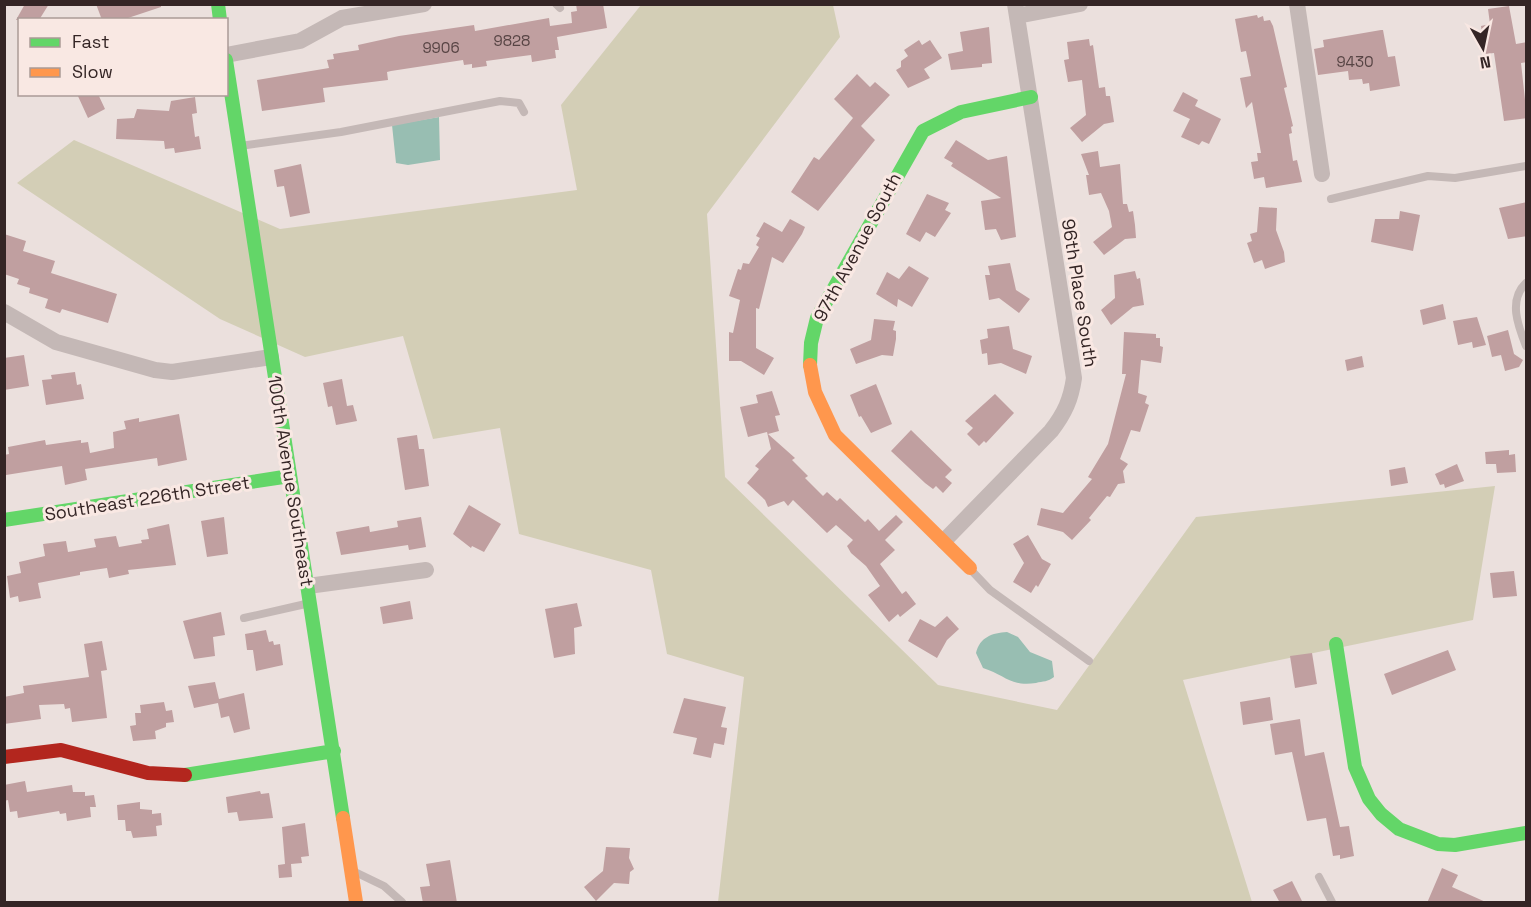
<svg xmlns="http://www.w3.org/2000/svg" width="1531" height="907" font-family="'Space Grotesk',sans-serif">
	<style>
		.green { fill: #d3ceb6 }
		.water { fill: #98beb2 }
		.building { fill: #c09fa0 }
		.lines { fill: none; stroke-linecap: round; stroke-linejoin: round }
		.lane { stroke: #c4b8b6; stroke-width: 8 }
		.street { stroke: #c4b8b6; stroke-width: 16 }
		.fast { stroke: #63d668; stroke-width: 14 }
		.slow { stroke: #ff974d; stroke-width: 14 }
		.jam { stroke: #b3261e; stroke-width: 14 }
		.labels { text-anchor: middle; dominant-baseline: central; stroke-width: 6; stroke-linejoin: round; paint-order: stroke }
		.number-label { font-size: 15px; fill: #574444 }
		.street-label { font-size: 18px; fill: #342525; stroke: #f9e8e3 }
	</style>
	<rect width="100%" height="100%" fill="#ebe0dd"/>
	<!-- green -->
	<path class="green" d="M641,5H833L840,37L707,214L725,477L938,685L1057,710L1196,517L1495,486L1473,620L1183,680L1252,902H718L744,677L667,654L651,570L519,534L500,428L433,439L403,336L305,357L220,319L17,183L74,140L280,229L577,190L561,105Z"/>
	<!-- water -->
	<path class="water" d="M439,117L440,160L408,165L396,163L392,125Z
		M1007,632L1018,637L1030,652L1052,661L1054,677C1048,682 1043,681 1036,683C1011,687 1005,675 983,668L976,653C980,637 992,633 1007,632Z"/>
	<!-- building -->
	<path class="building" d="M25,4H49L39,20H16Z
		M96,4H161V7L122,20H102Z
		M576,4H603L607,28L557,37L559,50H555L556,58L532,62L531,55L486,61L487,66L472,68V64L464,65L463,60L391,71L387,72L388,80L323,88L325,102L262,111L257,80L329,68L327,60L334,59L333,54L359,50L358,45L399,36L474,25L475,31L549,18L550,26L572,23L571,12L577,11Z
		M1509,6L1516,44L1527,42V62L1521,63L1527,118L1504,121L1494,53L1485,54L1481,26L1490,24L1488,9Z
		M1257,15L1258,18L1263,16L1264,21L1270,20L1273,26L1287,87L1284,88L1293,126L1291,127L1292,133L1289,134L1293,161L1297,160L1302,182L1266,188L1264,177L1254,179L1251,162L1258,161L1257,153H1261L1252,102L1246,108L1240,78L1251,76L1246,51L1241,52L1235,19Z
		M989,27L992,63L982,64V67L951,70L948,54L963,51L960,32Z
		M1381,30H1383L1388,57L1395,56L1400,86L1370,91L1369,83L1363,84L1362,79L1349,80L1348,71L1318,75L1314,49L1324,47L1323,40Z
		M1089,39L1090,46L1093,45L1099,88L1105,87L1106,96H1110L1114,122L1104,124L1082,142L1070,128L1086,115L1082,80L1068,82L1064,60L1069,59L1067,42Z
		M919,40L922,45L930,40L942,58L924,69L930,78L908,88L896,70L901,67V61L908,56L904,50Z
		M857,74L870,87L875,82L890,95L861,126L875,140L818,211L791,192L814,157L819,160L853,118L834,99Z
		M1183,92L1198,100L1195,106L1221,119L1209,144L1202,141L1199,145L1181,137L1190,119L1173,111Z
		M77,94H98L105,109L88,118Z
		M195,97L197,113L192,114L195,137L199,136L201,149L175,153L174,148L165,149L164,141L116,139L117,119L134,118L137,109L169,111L171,101Z
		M956,140L988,160L1007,156L1016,237L1001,240L996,229L985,230L981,201L1001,198L951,166L953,163L944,158Z
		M1098,151L1100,167L1120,164L1123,204H1127L1129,212L1133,211L1135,225L1136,238L1125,239L1104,255L1093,242L1112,227L1109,211L1101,193L1089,195L1086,175H1089L1081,154Z
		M301,164L310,213L290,217L284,186L277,187L274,170Z
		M927,194L949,203L945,210L951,213L935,237L926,232L920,242L906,234Z
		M1527,202V236L1508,239L1499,208Z
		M1259,207L1277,208L1276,230L1284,252L1285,262L1265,269L1262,260L1254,263L1247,243L1252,241L1250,234L1257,232Z
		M1400,211L1420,215L1413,251L1371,242L1375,219H1399Z
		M790,219L805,227L802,234L783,263L772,257L759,309L756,308V348L774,358L764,375L741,361H729V332L733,333L740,300L729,296L738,269L741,270L743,263L749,264L759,247L756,245L760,238L756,236L764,222L782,232Z
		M4,234L26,241L23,251L55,261L51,273L117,294L108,323L62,309L60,313L45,308L48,299L29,293L30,288L17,284L19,279L4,274Z
		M1010,263L1016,290L1030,299L1019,313L999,298L989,300L985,275H990L988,266Z
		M909,266L929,278L912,307L898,299L897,307L876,294L887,272L899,279Z
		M1135,271L1137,279L1140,278L1144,305L1133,307L1111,325L1101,310L1115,298L1114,275Z
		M1443,304L1446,319L1423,325L1420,310Z
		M1477,317L1486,345L1473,348L1472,342L1458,345L1453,321Z
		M874,319L895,321L893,330L896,331V339L893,356L882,355L856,364L850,349L871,340Z
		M1009,326L1013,349L1032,356L1026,374L1001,363L988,365L987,353L982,354L980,340L988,338L987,329Z
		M1508,330L1514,354L1523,360L1519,367L1505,371L1501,355L1492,357L1487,336Z
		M1124,332L1156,334V338H1160V346L1163,347L1161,363L1141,360L1138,393L1147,396L1145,403L1149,405L1140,432L1131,430L1120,459L1128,464L1123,471L1125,483L1118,484L1110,497L1107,496L1089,518L1091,520L1072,540L1063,532L1037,525L1041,508L1063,513L1092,479L1088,477L1108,444L1126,374H1122Z
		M24,355L29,386L4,390V358Z
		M1362,356L1364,367L1347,371L1345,360Z
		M75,372L77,385L81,384L84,399L46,405L42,380L52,379L51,375Z
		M342,379L347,406L353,405L357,421L336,425L332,406L328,407L323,383Z
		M876,384L892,424L871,433L861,416L859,417L850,395Z
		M772,391L780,415L775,416L779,431L768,434L795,458L792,460L808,476L805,478L823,496L827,492L837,501L840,498L865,522L868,519L879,531L896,515L903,522L885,540L895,550L880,564L902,594L906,591L916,604L900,617L898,614L889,622L868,595L880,586L866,566L851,553L847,546L853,540L836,525L827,533L793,500L788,506L784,501L768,507L765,500L747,483L759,469L755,466L771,449L767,432L748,437L740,407L758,403L756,395Z
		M995,394L1014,413L986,443L984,441L979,446L967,434L973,428L965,421Z
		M179,414L187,460L158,466L157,458L85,469L87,480L65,485L62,466L6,475L4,455L9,454L8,447L45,440L46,445L81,440V443L88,442L90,453L114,448L113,432L126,429L124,421L139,418V422Z
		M911,430L952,470L945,477L952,483L943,493L936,486L933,489L925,483L891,451Z
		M417,435L419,449H424L429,486L405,490L397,438Z
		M1509,450V455L1515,454L1516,472L1497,473L1496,464H1486L1485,452Z
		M1457,464L1464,481L1445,488L1444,484L1440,485L1435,474Z
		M1405,467L1408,483L1391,486L1389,470Z
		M469,505L501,524L484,552L472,546L471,548L453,534Z
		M224,517L228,554L207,557L201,521Z
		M421,517L426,547L409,550L408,545L341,555L336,532L369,526L370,532L398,527L397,521Z
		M169,524L176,565L128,570L129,574L109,578L107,568L80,572V575L38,583L41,598L19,602L18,596L10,598L7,576L21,573L19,562L45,556L43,544L66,541L68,552L96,547L94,539L116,536L119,547L142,543L141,540L149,539L147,529Z
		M1028,535L1042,559L1051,564L1038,587L1036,585L1031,593L1013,582L1024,563L1013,544Z
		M1514,571L1517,596L1493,598L1490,573Z
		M410,601L413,619L383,624L380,607Z
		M577,603L582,626L574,628L575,654L554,658L545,609Z
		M221,612L225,635L213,637L215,656L194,659L183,621Z
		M947,616L959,629L947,640L937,658L908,641L920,619L935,627Z
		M266,630L269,642L273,641L274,645L280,644L283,665L256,671L253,650H247L245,634Z
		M102,641L107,670L101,671L107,718L72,722L70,708L65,709L64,704L39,705L41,719L4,724V697L24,693L23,686L89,677L84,644Z
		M1448,650L1456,670L1392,695L1384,674Z
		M1312,653L1317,684L1295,688L1290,656Z
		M215,682L219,699L244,693L250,729L234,733L229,716L221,718L218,703L194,708L188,686Z
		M1270,697L1273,720L1243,725L1240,702Z
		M684,698L726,707L721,727L727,728L724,745L714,743L711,758L693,754L697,738L673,733Z
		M164,702L166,711L172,710L174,722L166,723V727L155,731L156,739L133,741L130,726L136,725L135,713H141L140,705Z
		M1300,719L1305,756L1324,752L1340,827L1349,826L1354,856L1340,859V855L1333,856L1326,818L1307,821L1292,752L1275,755L1270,724Z
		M25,781L27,792L72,785L73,792H85V796L94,795L96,807H90L91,817L67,821L66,813L60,814L59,811L18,818L17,811L10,812L8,800L4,801V785Z
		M260,791L261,794L269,793L273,818L239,821L237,812L228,813L226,797Z
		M140,802V809L152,810V814L161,813L162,825L156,826L157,836L133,838L131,831H126L125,820H118L117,805Z
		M305,823L309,856L301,857L302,863L291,864L292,877L279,878L278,865L285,864L282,827Z
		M606,847L630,848L629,858L634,869L630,872L629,884L614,883L596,901L584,887L603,871Z
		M450,860L457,903H423L420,887L430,886L426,864Z
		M1442,868L1458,875L1452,887L1488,903H1427Z
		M1292,881L1303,903H1280L1273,890Z"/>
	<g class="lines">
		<!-- lane -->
		<path class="lane" d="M556,4L560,8
			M240,146L341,132L500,101L519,103L524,112
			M1331,199L1428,176L1455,178L1526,166
			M1526,283C1508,300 1518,326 1526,346
			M971,570L990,590L1089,661
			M244,618L310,603
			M355,872L384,886L402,902
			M1319,877L1332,902"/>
		<!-- street -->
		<path class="street" d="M1297,4L1322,174
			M1017,16L1080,4
			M226,55L300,41L342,18L424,4
			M4,312L56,342L155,370L172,372L271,357
			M944,541L1051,431C1065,413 1071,399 1074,378L1015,4
			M308,586L426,570"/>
		<!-- fast -->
		<path class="fast" d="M218,4L220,20
			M226,60L343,818
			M810,365L811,343L817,318L923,131L961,112L1031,97
			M4,520L290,476
			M1336,644L1355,767L1369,799L1381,814L1399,829L1438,844L1455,845L1526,833
			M185,775L334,751"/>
		<!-- slow -->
		<path class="slow" d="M810,365L815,392L835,435L970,568
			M343,818L356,902"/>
		<!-- jam -->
		<path class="jam" d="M4,757L61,750L148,773L185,775"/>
	</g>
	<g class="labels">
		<!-- number labels -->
		<g class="number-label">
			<text x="512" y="40">9828</text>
			<text x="441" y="47">9906</text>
			<text x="1355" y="61">9430</text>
		</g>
		<!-- street labels -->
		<g class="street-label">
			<text transform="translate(857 247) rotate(-62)">97th Avenue South</text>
			<text transform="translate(1080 293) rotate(81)">96th Place South</text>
			<text transform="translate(291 481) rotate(81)">100th Avenue Southeast</text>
			<text transform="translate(147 498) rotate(-9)">Southeast 226th Street</text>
		</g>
	</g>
	<!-- border -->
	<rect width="1531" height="907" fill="none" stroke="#342525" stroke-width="12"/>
	<!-- legend -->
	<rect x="18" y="18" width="210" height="78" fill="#f9e8e3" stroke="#aa9a97" stroke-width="1.5"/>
	<rect x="30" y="38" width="30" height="9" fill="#63d668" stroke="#aa9a97" stroke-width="1.5"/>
	<text x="72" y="48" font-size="18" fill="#342525">Fast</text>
	<rect x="30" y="68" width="30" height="9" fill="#ff974d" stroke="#aa9a97" stroke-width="1.5"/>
	<text x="72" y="78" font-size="18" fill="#342525">Slow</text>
	<!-- north arrow -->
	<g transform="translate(1483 48) rotate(171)" stroke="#f9e8e3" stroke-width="4.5" paint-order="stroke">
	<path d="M0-4.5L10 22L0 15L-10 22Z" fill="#342525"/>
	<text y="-9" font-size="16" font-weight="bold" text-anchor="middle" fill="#342525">N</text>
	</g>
</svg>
